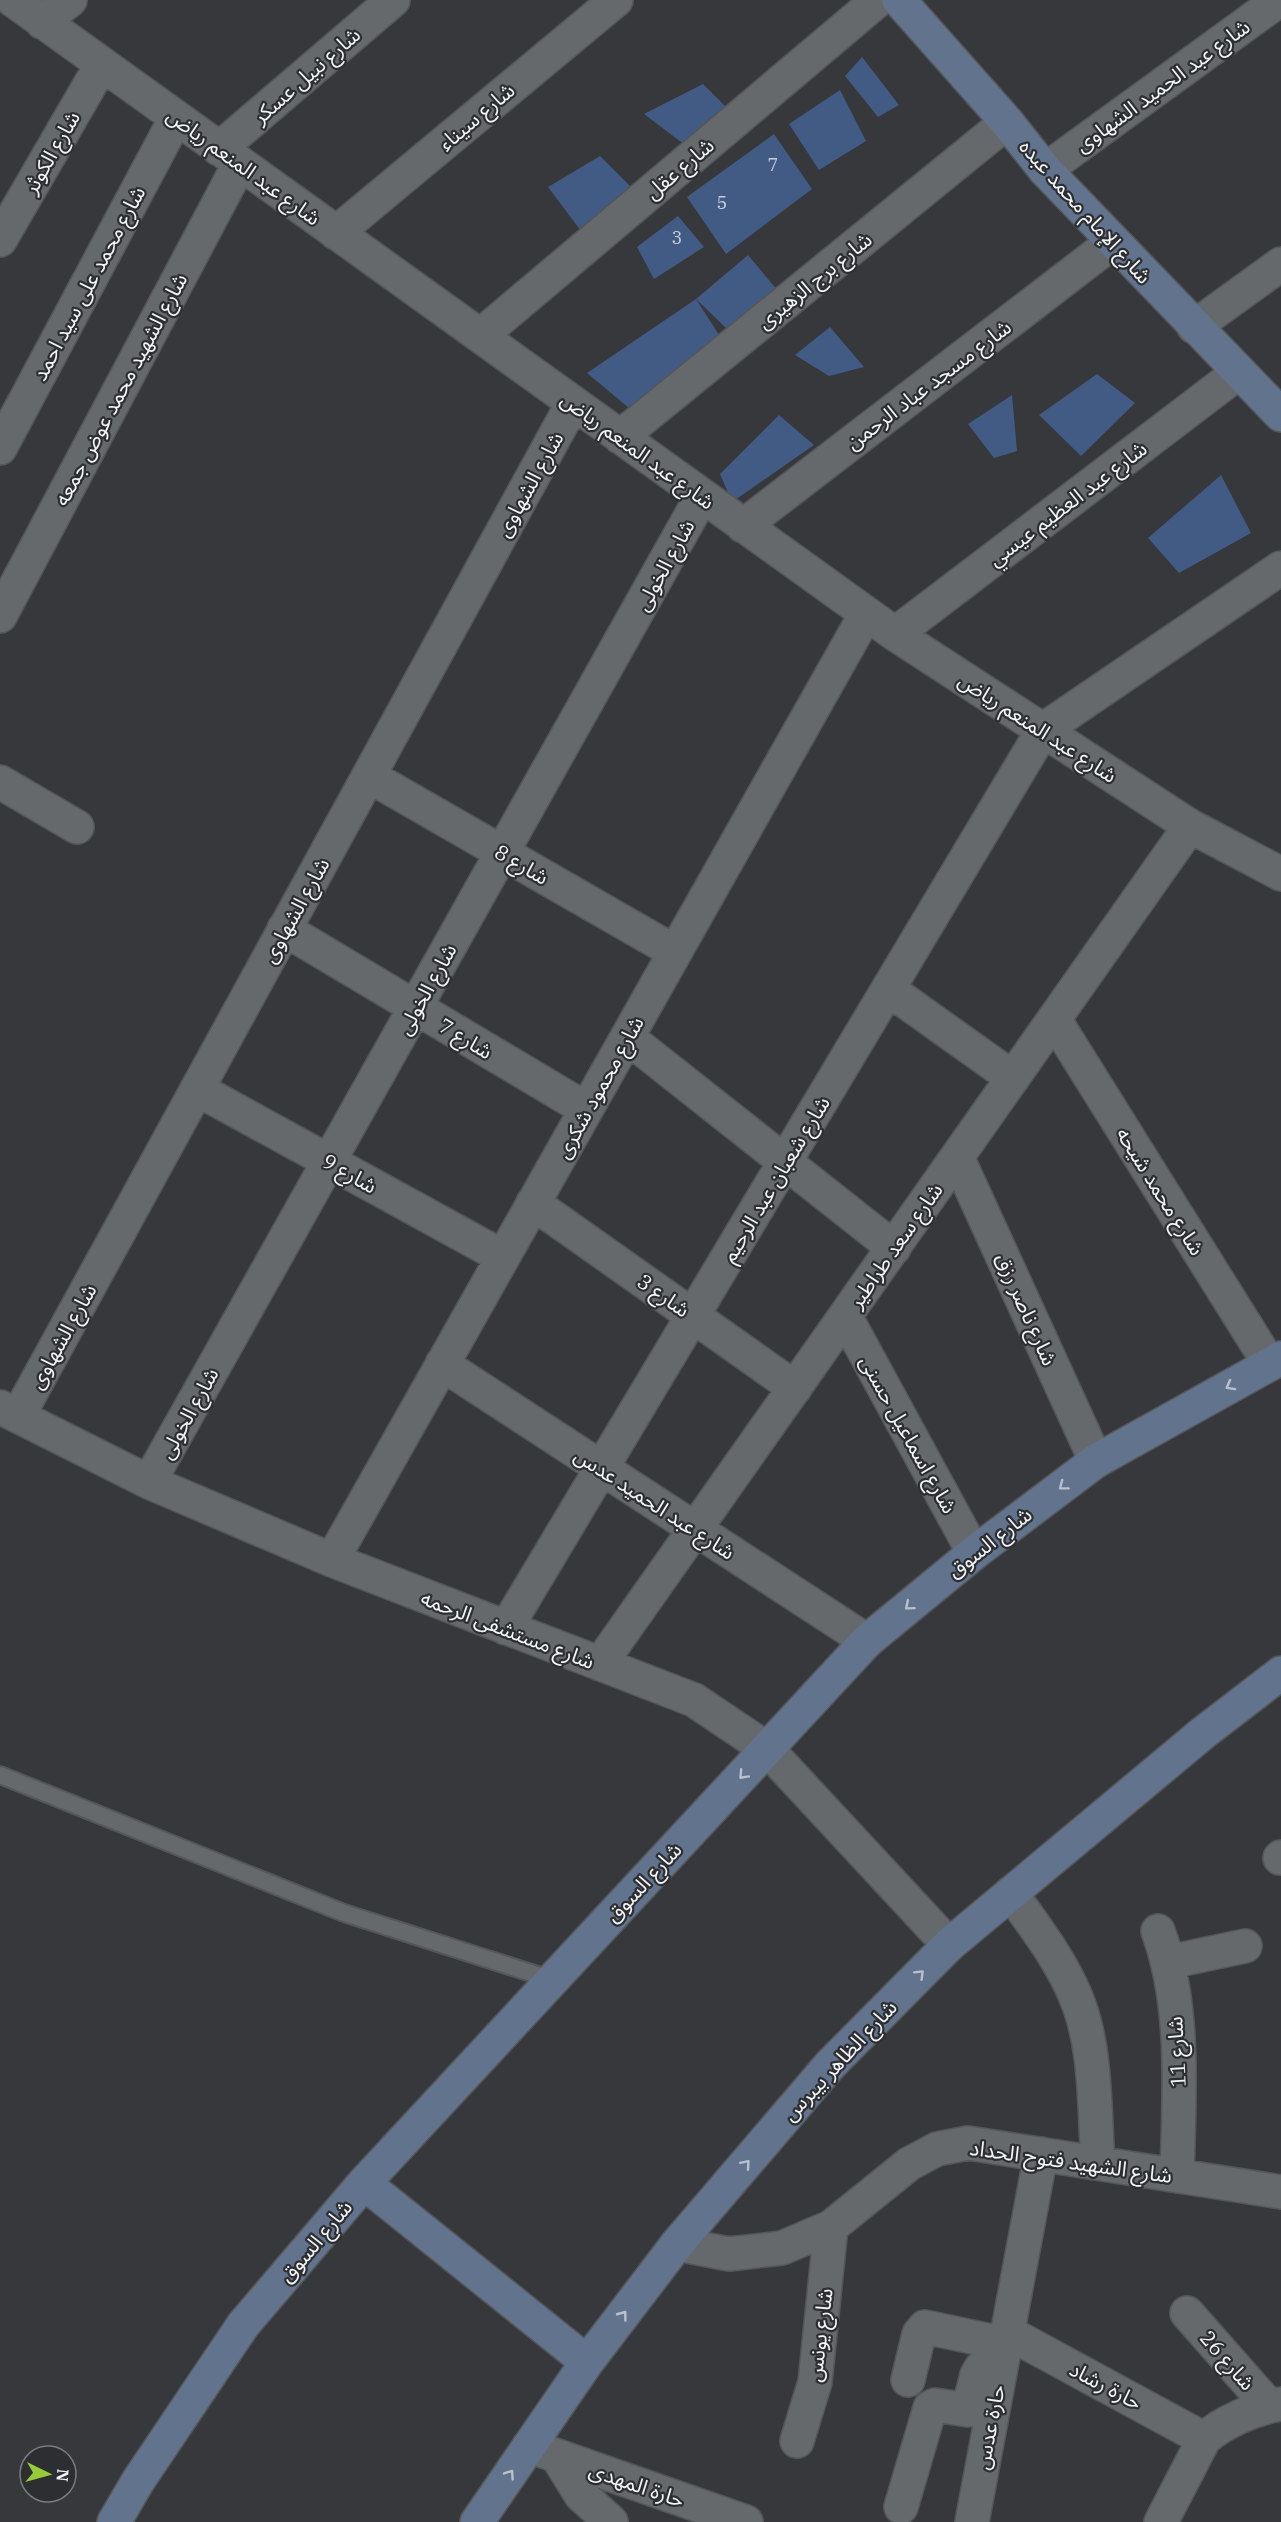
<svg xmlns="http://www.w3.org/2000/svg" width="1281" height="2522" font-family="'IBM Plex Serif','Noto Sans Arabic',serif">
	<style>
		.building { fill: #415b84 }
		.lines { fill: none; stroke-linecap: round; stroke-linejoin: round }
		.service-casing { stroke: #545659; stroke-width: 20 }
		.minor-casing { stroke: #545659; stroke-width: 36 }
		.secondary-casing { stroke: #545659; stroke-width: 36 }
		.service { stroke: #66696c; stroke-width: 16 }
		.minor { stroke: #66696c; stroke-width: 33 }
		.secondary { stroke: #62748d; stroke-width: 33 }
		.oneway { stroke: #b8c1cc }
		.labels { text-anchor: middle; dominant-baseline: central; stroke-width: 4.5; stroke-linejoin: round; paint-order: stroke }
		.number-label { font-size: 18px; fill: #c6ceda }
		.street-label { font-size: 21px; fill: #f2f4f6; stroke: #2c2e31 }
	</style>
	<rect width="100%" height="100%" fill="#36383b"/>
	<!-- building -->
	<path class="building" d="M862,57L899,105L878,117L845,76Z
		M703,84L728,109L685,145L644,114Z
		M840,90L866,141L819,170L789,124Z
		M774,134L812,189L726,254L687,197Z
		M600,156L632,188L581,231L548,187Z
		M678,216L704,247L654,279L637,247Z
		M748,255L778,291L726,328L696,299L721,338L629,408L587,373L696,299Z
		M830,327L864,367L829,376L795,355Z
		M1097,374L1135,403L1081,456L1039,415Z
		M1012,395L1017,451L994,458L968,424Z
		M779,415L814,445L732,502L720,474Z
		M1221,475L1251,533L1179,573L1148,538Z"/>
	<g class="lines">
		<!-- service casing -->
		<g class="service-casing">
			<path id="service" d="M0,1775L344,1913L553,1980"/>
		</g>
		<!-- minor casing -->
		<g class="minor-casing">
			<path id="minor" d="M13,0L895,634L1190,826L1281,874
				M42,22L70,0
				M219,149L393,0
				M1045,170L1279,0
				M336,233L616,0
				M0,240L102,64
				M1194,327L1281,264
				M480,336L878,0
				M620,437L1007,122
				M0,448L176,118
				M743,526L1113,242
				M0,616L240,163
				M895,634L1239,372
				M369,776L675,952
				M0,782L77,827
				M284,929L586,1109
				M888,989L1013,1078
				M1054,1019L1269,1363
				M627,1037L894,1248
				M197,1089L503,1257
				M957,1157L1096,1461
				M533,1203L795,1388
				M845,1316L974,1553
				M442,1364L867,1641
				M0,1407L149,1482L332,1560L694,1700L767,1749L949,1945
				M18,1416L573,403
				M149,1482L702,496
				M332,1560L866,614
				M506,1628L1043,730L1281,568
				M600,1664L1190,826
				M1280,1858L1281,1857
				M1011,1893C1034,1926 1059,1957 1075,1995C1097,2045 1094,2109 1098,2163
				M1158,1931C1186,2007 1179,2096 1177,2176
				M1169,1962L1245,1946
				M677,2244L729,2254L782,2248L831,2227L909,2164L937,2149L968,2143L1281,2192
				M1187,2313L1269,2406
				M1007,2332L1204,2439
				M908,2380L919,2334L925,2327L1005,2344
				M797,2441L815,2382L831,2227
				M529,2446L746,2522
				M557,2456L581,2495L611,2522
				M901,2507L930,2408L935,2405L968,2410L977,2375L981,2368
				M972,2522L1041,2154
				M1161,2522L1204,2439C1223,2422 1255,2408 1281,2404"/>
		</g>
		<!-- secondary casing -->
		<g class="secondary-casing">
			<path id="secondary" d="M899,0L1007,122L1045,170L1281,415
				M364,2183L587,2362
				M114,2522L138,2481L243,2325L364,2183L867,1641L974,1553L1096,1461L1281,1358
				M477,2522L587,2362L677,2244L830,2065L949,1945L1203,1733L1281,1673"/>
		</g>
		<!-- service -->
		<use href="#service" class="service"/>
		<!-- minor -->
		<use href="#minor" class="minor"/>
		<!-- secondary -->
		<use href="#secondary" class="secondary"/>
	</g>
	<!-- one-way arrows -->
	<defs><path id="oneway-chevron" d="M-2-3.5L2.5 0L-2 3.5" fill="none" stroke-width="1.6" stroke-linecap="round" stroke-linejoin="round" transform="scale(1.5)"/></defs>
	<g class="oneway">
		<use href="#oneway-chevron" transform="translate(1230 1386) rotate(151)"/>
		<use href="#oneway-chevron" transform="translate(1063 1486) rotate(143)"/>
		<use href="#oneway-chevron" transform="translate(909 1606) rotate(140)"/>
		<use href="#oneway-chevron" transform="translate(743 1775) rotate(133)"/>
		<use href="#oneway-chevron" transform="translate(920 1974) rotate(-45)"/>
		<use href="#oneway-chevron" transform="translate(746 2164) rotate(-49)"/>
		<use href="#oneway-chevron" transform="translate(623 2315) rotate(-53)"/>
		<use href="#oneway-chevron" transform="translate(510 2474) rotate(-55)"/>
	</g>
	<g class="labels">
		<!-- number labels -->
		<g class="number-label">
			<text x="773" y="164">7</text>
			<text x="722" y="202">5</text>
			<text x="677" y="237">3</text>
		</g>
		<!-- street labels -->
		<g class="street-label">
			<text transform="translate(306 75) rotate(-41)">شارع نبيل عسكر</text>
			<text transform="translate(1162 85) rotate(-36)">شارع عبد الحميد الشهاوى</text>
			<text transform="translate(476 116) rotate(-40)">شارع سيناء</text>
			<text transform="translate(51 152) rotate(-60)">شارع الكوثر</text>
			<text transform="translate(244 166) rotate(36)">شارع عبد المنعم رياض</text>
			<text transform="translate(679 168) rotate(-40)">شارع عقل</text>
			<text transform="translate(1086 211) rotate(48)">شارع الإمام محمد عبده</text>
			<text transform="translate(814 280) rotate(-39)">شارع برج الزهيرى</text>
			<text transform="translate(88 283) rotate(-62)">شارع محمد على سيد احمد</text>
			<text transform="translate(928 384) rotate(-37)">شارع مسجد عباد الرحمن</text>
			<text transform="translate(120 389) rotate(-62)">شارع الشهيد محمد عوض جمعه</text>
			<text transform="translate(638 450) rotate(36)">شارع عبد المنعم رياض</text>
			<text transform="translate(529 484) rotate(-61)">شارع الشهاوى</text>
			<text transform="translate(1067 503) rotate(-37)">شارع عبد العظيم عيسي</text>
			<text transform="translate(664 565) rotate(-61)">شارع الخولى</text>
			<text transform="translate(1038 727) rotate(33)">شارع عبد المنعم رياض</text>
			<text transform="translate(522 864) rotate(30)">شارع 8</text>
			<text transform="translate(295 910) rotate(-61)">شارع الشهاوى</text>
			<text transform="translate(426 989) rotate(-61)">شارع الخولى</text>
			<text transform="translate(466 1038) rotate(31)">شارع 7</text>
			<text transform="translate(599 1087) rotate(-61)">شارع محمود شكرى</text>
			<text transform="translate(350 1173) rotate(29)">شارع 9</text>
			<text transform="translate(775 1179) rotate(-59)">شارع شعبان عبد الرحيم</text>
			<text transform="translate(1161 1191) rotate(58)">شارع محمد شيحه</text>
			<text transform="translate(895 1245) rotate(-55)">شارع سعد طراطير</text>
			<text transform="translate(664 1295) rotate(35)">شارع 3</text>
			<text transform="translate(1027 1309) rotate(66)">شارع ناصر رزق</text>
			<text transform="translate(62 1336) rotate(-61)">شارع الشهاوى</text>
			<text transform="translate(188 1413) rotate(-61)">شارع الخولى</text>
			<text transform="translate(909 1434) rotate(61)">شارع اسماعيل حسنى</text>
			<text transform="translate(655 1503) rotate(33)">شارع عبد الحميد عدس</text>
			<text transform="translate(989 1542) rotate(-38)">شارع السوق</text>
			<text transform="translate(508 1629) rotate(21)">شارع مستشفى الرحمه</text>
			<text transform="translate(643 1882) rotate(-47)">شارع السوق</text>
			<text transform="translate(1176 2052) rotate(-93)">شارع 11</text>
			<text transform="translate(839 2060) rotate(-47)">شارع الظاهر بيبرس</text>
			<text transform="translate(1071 2161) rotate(8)">شارع الشهيد فتوح الحداد</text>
			<text transform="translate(315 2241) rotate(-50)">شارع السوق</text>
			<text transform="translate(819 2335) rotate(-83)">شارع يونس</text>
			<text transform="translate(1228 2360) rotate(49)">شارع 26</text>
			<text transform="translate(1106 2385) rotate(28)">حارة رشاد</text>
			<text transform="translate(989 2427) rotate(-79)">حارة عدس</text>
			<text transform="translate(637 2484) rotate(19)">حارة المهدى</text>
		</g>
	</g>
	<!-- north arrow -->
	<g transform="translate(48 2474) rotate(95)"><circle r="28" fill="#2c2e31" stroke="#7b7d80" stroke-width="1.5"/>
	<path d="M0-4.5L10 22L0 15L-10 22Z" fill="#97cc38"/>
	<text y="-9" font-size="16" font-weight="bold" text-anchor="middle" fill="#f2f4f6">N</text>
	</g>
</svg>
